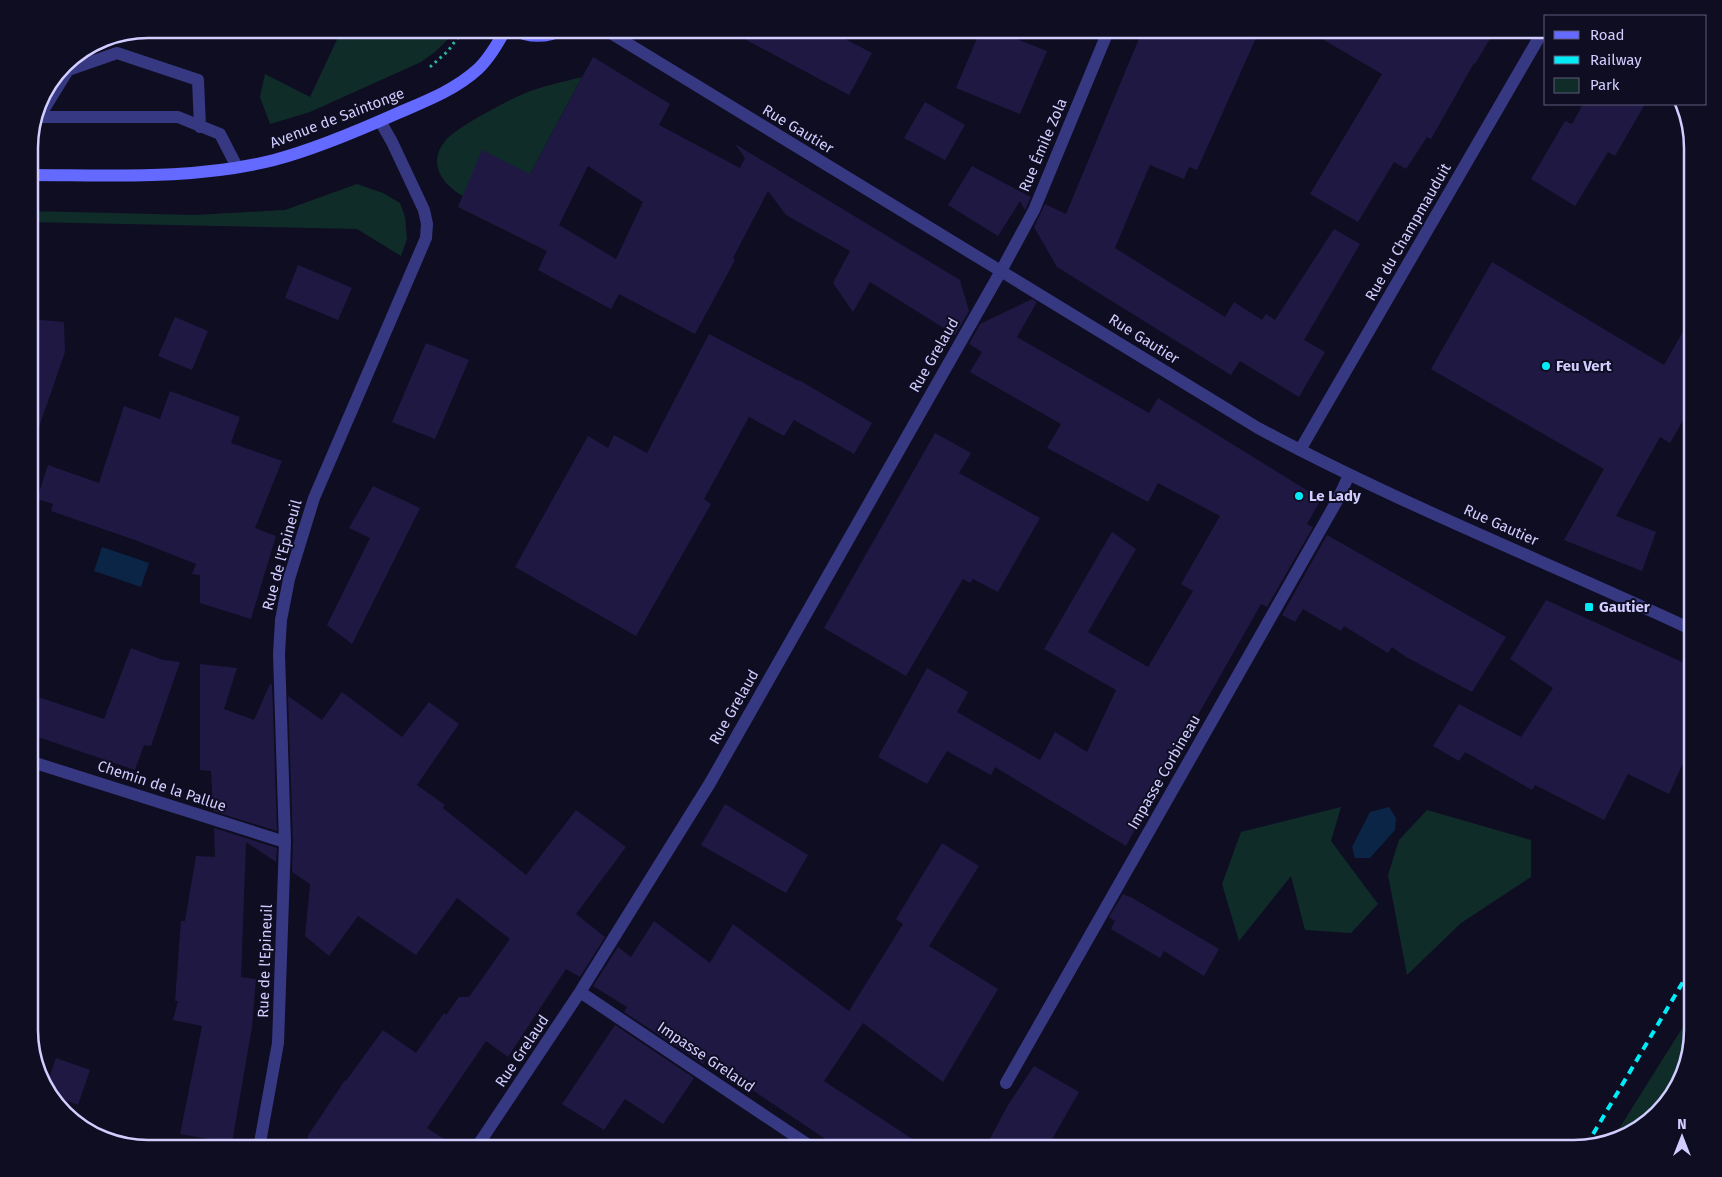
<svg xmlns="http://www.w3.org/2000/svg" width="1722" height="1177" font-family="'Fira Sans',sans-serif">
	<style>
		.green { fill: #102c29 }
		.water { fill: #0b2547 }
		.building { fill: #1f1843; fill-rule: evenodd }
		.lines { fill: none; stroke-linecap: round; stroke-linejoin: round }
		.path { stroke: #2bb5a6; stroke-width: 3; stroke-dasharray: 2.5 4; stroke-linecap: butt }
		.service { stroke: #373882; stroke-width: 12 }
		.minor { stroke: #373882; stroke-width: 12 }
		.tertiary { stroke: #373882; stroke-width: 12 }
		.secondary { stroke: #6469ff; stroke-width: 12 }
		.rail { stroke: #00edf8; stroke-width: 4; stroke-dasharray: 8 6; stroke-linecap: butt }
		.poi-dot { fill: #00edf8; stroke: #0f0d22; stroke-width: 2 }
		.labels { text-anchor: middle; dominant-baseline: central; stroke-width: 4; stroke-linejoin: round; paint-order: stroke }
		.street-label { font-size: 15px; fill: #d1cdff; stroke: #0f0d22 }
		.poi-label { font-size: 15px; font-weight: bold; fill: #d1cdff; stroke: #0f0d22; text-anchor: start }
		.rim { fill: none; stroke: #d1cdff; stroke-width: 2.5 }
	</style>
	<rect width="100%" height="100%" fill="#0f0d22"/>
	<!-- green -->
	<path class="green" d="M342,29H458L435,52L421,62L310,112L270,124L260,97L265,74L310,97Z
		M582,77L530,174L463,196C441,184 427,162 446,140C458,126 505,102 523,94C541,86 563,82 582,77Z
		M357,184L383,193L400,203L405,217L407,239L401,256L357,229L29,222V211L195,215L285,210Z
		M1341,807L1331,841L1378,904L1351,933L1305,930L1291,876L1239,941L1222,884L1241,832Z
		M1427,810L1531,840V877L1461,923L1407,975L1388,875L1399,840Z
		M1693,1011V1030L1673,1096L1627,1136L1612,1140Z"/>
	<!-- water -->
	<path class="water" d="M102,547L149,563L141,587L94,571Z
		M1389,807L1396,818L1395,830L1370,858H1355L1352,847L1370,812Z"/>
	<!-- building -->
	<path class="building" d="M726,29H826L872,53L849,95Z
		M981,29H991L1047,51L1020,114L956,88Z
		M1143,29H1260L1197,170L1189,167L1184,179L1150,165L1115,248L1225,317L1234,302L1262,320L1266,314L1275,320L1334,229L1360,244L1304,340L1325,352L1299,397L1240,361L1231,375L1057,267L1034,227L1045,204L1066,214Z
		M1305,29H1496L1475,64L1474,63L1431,139L1427,137L1406,169L1394,162L1358,222L1310,194L1382,74Z
		M593,57L670,104L659,125L740,168L745,158L735,144L960,280L969,311L955,335L870,282L853,312L833,283L850,251L786,215L768,191L733,258L735,260L695,334L619,294L611,309L538,270L547,251L458,207L482,150L530,174ZM588,166L643,202L616,259L559,225Z
		M925,102L965,125L945,160L904,138Z
		M1583,104H1645L1615,156L1608,152L1575,206L1531,179L1565,121L1572,124Z
		M972,166L1031,197L1025,210L1020,201L998,236L948,205Z
		M1492,262L1664,365L1693,314V403L1670,443L1660,437L1616,516L1656,532L1642,571L1564,540L1604,469L1431,369Z
		M298,265L352,288L338,320L285,298Z
		M1032,299L1037,302L1017,337L1149,413L1158,398L1321,499L1307,524L1313,527L1267,607L1261,604L1169,766L1126,846L995,767L991,775L947,751L927,784L878,757L927,668L968,692L957,712L1040,760L1055,732L1087,752L1116,690L1044,649L1062,618L1112,532L1136,549L1088,632L1148,667L1193,591L1181,584L1220,516L1158,483L1148,502L1047,448L1061,424L970,372L982,352L969,344L980,324Z
		M175,317L208,331L192,370L158,356Z
		M29,319L64,322L65,352L39,427L34,359H29Z
		M709,334L799,381V380L872,423L854,454L794,420L784,436L749,417L704,499L711,504L636,636L515,567L588,436L608,448L614,435L647,453Z
		M426,343L469,360L435,439L392,422Z
		M170,391L240,417L231,443L282,461L255,528L276,536L251,619L200,603V575L192,574L196,564L135,540L51,511L53,504L37,499L48,465L99,483L124,406L160,419Z
		M935,433L971,453L959,473L1040,518L998,592L973,579L970,583L963,579L906,676L824,628Z
		M373,486L420,508L352,644L327,625L370,538L349,528Z
		M1327,535L1506,637L1472,692L1406,657L1392,647L1388,653L1344,626L1341,631L1303,609L1295,622L1282,615Z
		M1546,600L1693,667V741L1669,794L1628,774L1604,820L1535,785L1532,790L1465,752L1459,761L1433,746L1459,704L1521,737L1553,688L1510,659Z
		M131,648L163,660L180,662L151,746L144,745L135,770L29,734V694L104,719Z
		M200,664L237,668L224,709L254,720L270,684L272,685L277,831L213,811L211,771L200,770Z
		M342,692L402,737L429,702L459,724L417,785L445,805L443,808L526,875L576,810L626,847L576,914L605,937L580,977L566,969L508,1057L486,1041L427,1128L458,1148H322L307,1137L345,1080L346,1081L383,1030L416,1053L444,1013L446,1015L459,997H469L510,939L457,898L416,955L358,916L329,956L305,936L310,884L292,872L293,842L288,696L322,720Z
		M725,804L808,855L786,893L701,845Z
		M214,828L277,848L276,862L246,842L241,977L256,979L252,1027L232,1143L180,1134L202,1026L173,1020L178,1001H175L181,921H185L196,856L215,857Z
		M942,843L979,866L929,946L998,989L943,1082L863,1023L824,1081L926,1148H839L706,1059L703,1064L624,1012L627,1007L593,986L618,947L631,957L654,921L710,963L733,924L849,1011L903,924L896,919Z
		M1123,894L1129,897V896L1219,949L1204,976L1164,951L1160,958L1111,929L1115,921L1109,917Z
		M615,1025L694,1078L663,1124L625,1099L604,1130L562,1104Z
		M56,1058L90,1070L78,1105L50,1094L45,1089Z
		M1034,1066L1079,1092L1047,1148H985L1008,1105Z"/>
	<g class="lines">
		<!-- path -->
		<path class="path" d="M430,67L448,51L464,29"/>
		<!-- service -->
		<path class="service" d="M34,117H178L220,134L237,167
			M39,117L68,70L117,53L198,80L200,127"/>
		<!-- minor -->
		<path class="minor" d="M1300,450L1544,29
			M29,761L285,842
			M580,992L813,1148
			M1006,1083L1338,499L1349,475
			M259,1148L278,1043L285,842L279,654L281,620L289,579L314,498L426,238L427,224L424,210L392,142L380,121
			M476,1148L580,992L710,783L1001,271L1034,210L1109,29"/>
		<!-- tertiary -->
		<path class="tertiary" d="M604,29L1258,428C1399,504 1548,562 1693,630"/>
		<!-- secondary -->
		<path class="secondary" d="M513,29C528,38 548,38 563,29
			M29,175C110,175 195,180 274,160C316,149 360,130 398,113C426,101 455,90 478,69C489,59 498,43 506,29"/>
		<!-- rail -->
		<path class="rail" d="M1586,1146L1693,965"/>
	</g>
	<!-- markers -->
	<g class="poi-dot">
		<circle cx="1546" cy="366" r="5"/>
		<circle cx="1299" cy="496" r="5"/>
		<rect x="1584" y="602" width="10" height="10" rx="2.5"/>
	</g>
	<g class="labels">
		<!-- street labels -->
		<g class="street-label">
			<text transform="translate(337 118) rotate(-21)">Avenue de Saintonge</text>
			<text transform="translate(798 129) rotate(31)">Rue Gautier</text>
			<text transform="translate(1043 145) rotate(-67)">Rue Émile Zola</text>
			<text transform="translate(1408 232) rotate(-60)">Rue du Champmauduit</text>
			<text transform="translate(1144 339) rotate(32)">Rue Gautier</text>
			<text transform="translate(934 355) rotate(-60)">Rue Grelaud</text>
			<text transform="translate(1501 525) rotate(24)">Rue Gautier</text>
			<text transform="translate(282 555) rotate(-75)">Rue de l'Epineuil</text>
			<text transform="translate(734 707) rotate(-60)">Rue Grelaud</text>
			<text transform="translate(1164 772) rotate(-60)">Impasse Corbineau</text>
			<text transform="translate(162 786) rotate(18)">Chemin de la Pallue</text>
			<text transform="translate(265 961) rotate(-88)">Rue de l'Epineuil</text>
			<text transform="translate(522 1051) rotate(-56)">Rue Grelaud</text>
			<text transform="translate(706 1057) rotate(34)">Impasse Grelaud</text>
		</g>
		<!-- poi labels -->
		<g class="poi-label">
			<text x="1556" y="366">Feu Vert</text>
			<text x="1309" y="496">Le Lady</text>
			<text x="1599" y="607">Gautier</text>
		</g>
	</g>
	<!-- crop -->
	<path d="M0 0H1722V1177H0ZM148 38H1574A110 110 0 0 1 1684 148V1030A110 110 0 0 1 1574 1140H148A110 110 0 0 1 38 1030V148A110 110 0 0 1 148 38Z" fill="#0f0d22" fill-rule="evenodd"/>
	<path class="rim" d="M148 38H1574A110 110 0 0 1 1684 148V1030A110 110 0 0 1 1574 1140H148A110 110 0 0 1 38 1030V148A110 110 0 0 1 148 38Z"/>
	<!-- legend -->
	<rect x="1544" y="15" width="162" height="90" fill="#0f0d22" stroke="#5d5a7a"/>
	<rect x="1554" y="31" width="25" height="8" fill="#6469ff" stroke="#5d5a7a"/>
	<text x="1590" y="40" font-size="15" fill="#d1cdff">Road</text>
	<rect x="1554" y="56" width="25" height="8" fill="#00edf8" stroke="#5d5a7a"/>
	<text x="1590" y="65" font-size="15" fill="#d1cdff">Railway</text>
	<rect x="1554" y="78" width="25" height="15" fill="#102c29" stroke="#5d5a7a"/>
	<text x="1590" y="90" font-size="15" fill="#d1cdff">Park</text>
	<!-- north arrow -->
	<g transform="translate(1682 1137)" stroke="#0f0d22" stroke-width="4" paint-order="stroke">
	<path d="M0-4L9 19L0 12L-9 19Z" fill="#d1cdff"/>
	<text y="-8" font-size="14" font-weight="bold" text-anchor="middle" fill="#d1cdff">N</text>
	</g>
</svg>
